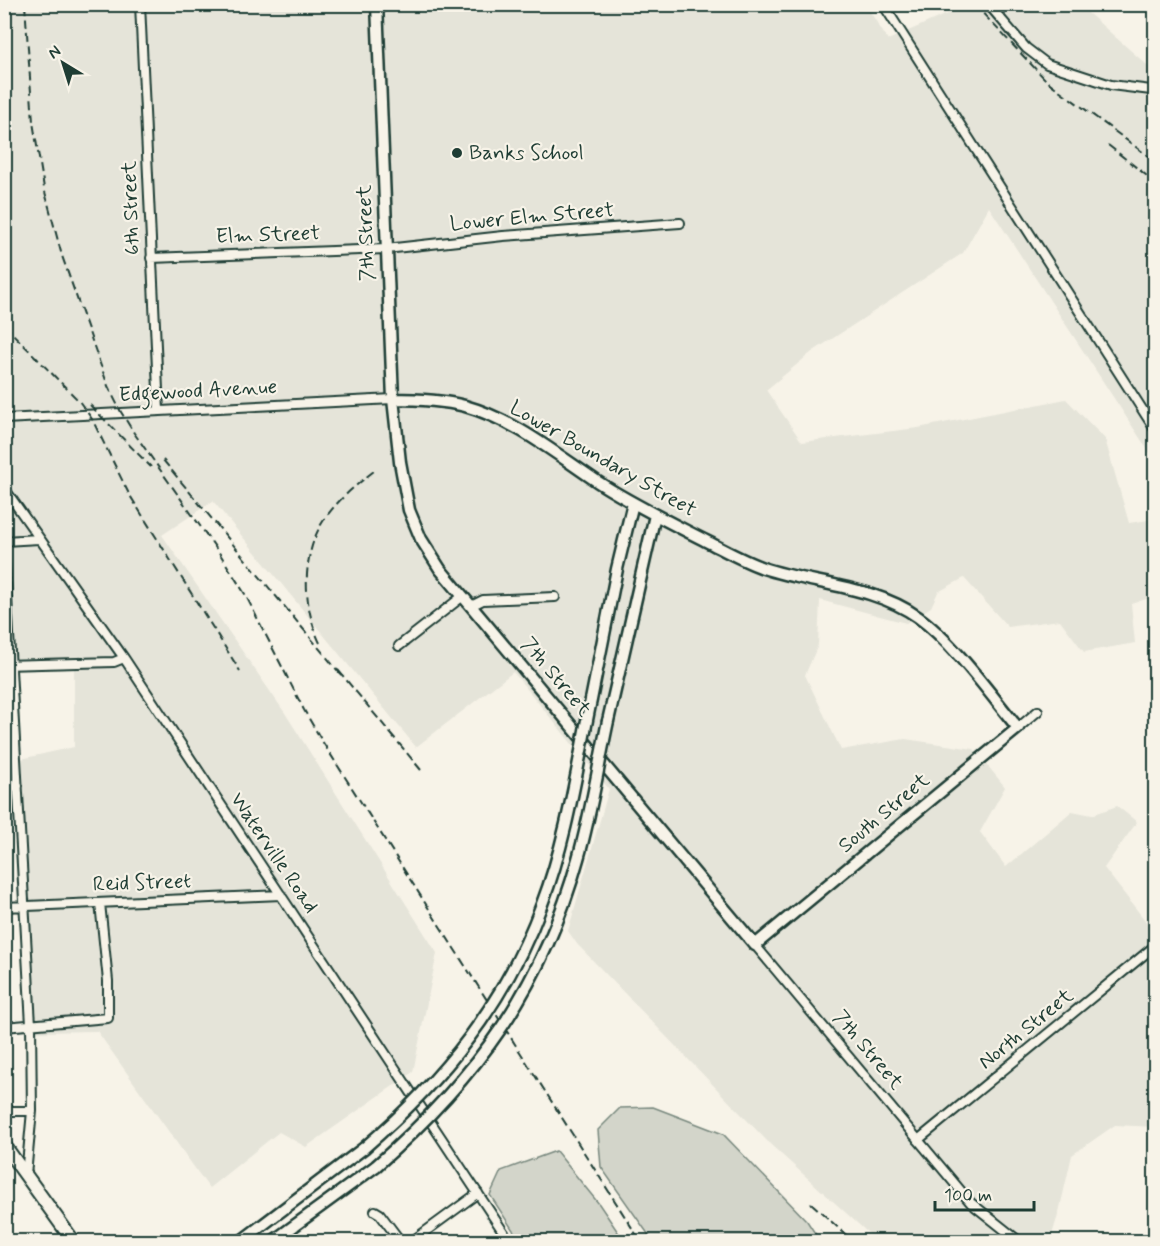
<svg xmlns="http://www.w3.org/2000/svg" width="1160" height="1246" font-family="Mynerve,sans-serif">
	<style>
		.built { fill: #e5e4d9 }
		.green { fill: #d3d5ca; stroke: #79897f; stroke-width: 1.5 }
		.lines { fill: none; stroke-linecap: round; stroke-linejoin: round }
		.street-casing { stroke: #1f3d34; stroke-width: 12 }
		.secondary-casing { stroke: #1f3d34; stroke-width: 15 }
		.primary-casing { stroke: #1f3d34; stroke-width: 16 }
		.street { stroke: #f7f3e8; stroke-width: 8 }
		.secondary { stroke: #f7f3e8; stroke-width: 10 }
		.primary { stroke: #f7f3e8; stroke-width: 12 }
		.rail { stroke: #1f3d34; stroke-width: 2; stroke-dasharray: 9 4.5; stroke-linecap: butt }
		.secondary-bridge-casing { stroke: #1f3d34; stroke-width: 15; stroke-linecap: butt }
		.secondary-bridge { stroke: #f7f3e8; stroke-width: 10 }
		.poi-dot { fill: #1f3d34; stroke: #f7f3e8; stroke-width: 2 }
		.labels { text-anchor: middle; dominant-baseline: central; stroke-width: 4.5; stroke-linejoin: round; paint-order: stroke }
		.poi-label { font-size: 21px; fill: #1f3d34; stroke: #f7f3e8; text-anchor: start }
		.street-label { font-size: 21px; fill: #1f3d34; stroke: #f7f3e8 }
	</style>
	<rect width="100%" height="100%" fill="#f7f3e8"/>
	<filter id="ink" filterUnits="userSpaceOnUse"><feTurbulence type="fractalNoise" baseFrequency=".0167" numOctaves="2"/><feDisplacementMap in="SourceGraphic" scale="12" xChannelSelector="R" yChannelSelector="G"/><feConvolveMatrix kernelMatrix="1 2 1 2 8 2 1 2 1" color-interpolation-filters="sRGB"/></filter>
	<g filter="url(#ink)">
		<!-- built -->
		<path class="built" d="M865,4L888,40L967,5H1079L1155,72V461L989,207L963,253L812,352L766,390L802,442L918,428L1066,399L1105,439L1129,523L1155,519V596L1131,604L1135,643L1084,652L1060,620L1008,627L964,578L938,592L931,607L906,623L820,600L818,645L805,675L841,750L905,739L974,749L1005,787L980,832L1006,867L1072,811L1092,815L1117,806L1137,822L1104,868L1155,933V1127L1115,1125L1072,1155L1059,1212L1050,1241H877L771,1145L577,944L568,931L609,789L513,672L416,747L213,501L162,535L285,713L437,953L413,1072L306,1147L279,1132L209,1188L97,1031L37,1032L21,759L74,747V669L5,671L4,5Z"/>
		<!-- green -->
		<path class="green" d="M653,1107L723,1134L807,1221L820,1241H653L601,1167L598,1130L620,1108Z
			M556,1151L599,1204L624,1241H520L490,1195L501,1171Z"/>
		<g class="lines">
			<!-- street casing -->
			<g class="street-casing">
				<path id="street" d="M140,4L159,411
					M883,4L1156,431
					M988,4L1026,48L1047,64L1111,85L1151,90L1156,93
					M151,258L386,249L503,236L680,223
					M4,419L393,399
					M4,488L124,658L510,1242
					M4,541L39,539
					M4,545L31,1025L32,1111L26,1175
					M471,606L483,600L555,597
					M399,646L463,596
					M4,665L114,662L124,658
					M1018,728L1038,711
					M4,787L18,786
					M4,907L281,895
					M755,945L971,1203L1020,1242
					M4,1027L108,1018V981L100,903
					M4,1111H32
					M918,1140L1156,945
					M375,1211L380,1214L401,1242
					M411,1242L478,1193"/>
			</g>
			<!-- secondary casing -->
			<g class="secondary-casing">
				<path id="secondary" d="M377,4L393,399L400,462L409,510L421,539L440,569L755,945L1018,728C990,694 953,642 918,617C873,585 814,585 763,568C743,561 724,550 706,541C669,522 632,504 598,482C556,454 515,420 465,406C441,400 417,399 393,399
					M591,700L617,569L633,503
					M608,721L655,515
					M240,1242L364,1148
					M272,1242L376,1166"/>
			</g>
			<!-- primary casing -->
			<g class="primary-casing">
				<path id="primary" d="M4,1145L74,1242"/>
			</g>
			<!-- street -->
			<use href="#street" class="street"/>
			<!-- secondary -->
			<use href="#secondary" class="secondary"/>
			<!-- primary -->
			<use href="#primary" class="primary"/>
			<!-- rail -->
			<path class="rail" d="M25,4L33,122L44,188L62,256L108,386L121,412L134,433L220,554L245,594L304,710L322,741L641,1242
				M974,4L1047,81L1156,162
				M1108,145L1156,183
				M4,325L79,401L92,419L129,494L240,671
				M90,405L151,467
				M163,460L343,677
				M320,643C303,607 301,558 322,523C335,502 355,486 374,471
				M338,670L421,770
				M811,1203L854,1242"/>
			<!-- secondary-bridge casing -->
			<g class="secondary-bridge-casing">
				<path id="secondary-bridge" d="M364,1148C444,1079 505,1004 542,904C567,839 577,768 591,700
					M376,1166C476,1078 542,989 578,859C591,814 598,767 608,721"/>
			</g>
			<!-- secondary-bridge -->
			<use href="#secondary-bridge" class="secondary-bridge"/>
		</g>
	</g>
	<!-- markers -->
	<circle class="poi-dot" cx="457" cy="153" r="6"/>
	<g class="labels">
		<!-- poi labels -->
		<g class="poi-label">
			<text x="469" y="153">Banks School</text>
		</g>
		<!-- street labels -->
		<g class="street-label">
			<text transform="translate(131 208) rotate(-92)">6th Street</text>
			<text transform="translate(532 217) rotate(-5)">Lower Elm Street</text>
			<text transform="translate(366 233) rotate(-92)">7th Street</text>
			<text transform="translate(268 235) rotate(-2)">Elm Street</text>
			<text transform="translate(198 391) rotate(-3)">Edgewood Avenue</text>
			<text transform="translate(603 459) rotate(30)">Lower Boundary Street</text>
			<text transform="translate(556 677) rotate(50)">7th Street</text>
			<text transform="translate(884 813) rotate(-40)">South Street</text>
			<text transform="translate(274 853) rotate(56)">Waterville Road</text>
			<text transform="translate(142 883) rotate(-2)">Reid Street</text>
			<text transform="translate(1026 1029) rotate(-39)">North Street</text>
			<text transform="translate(868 1050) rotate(50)">7th Street</text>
		</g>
	</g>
	<!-- margin -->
	<rect width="1160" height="1246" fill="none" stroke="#f7f3e8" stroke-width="24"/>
	<rect x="12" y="12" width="1136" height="1222" fill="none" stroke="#1f3d34" stroke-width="2" filter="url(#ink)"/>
	<!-- north arrow -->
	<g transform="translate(63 63) rotate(322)" stroke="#f7f3e8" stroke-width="4.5" paint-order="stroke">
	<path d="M0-4.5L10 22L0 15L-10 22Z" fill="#1f3d34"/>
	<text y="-9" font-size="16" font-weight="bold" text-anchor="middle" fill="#1f3d34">N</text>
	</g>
	<!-- scale -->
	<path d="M935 1201v9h99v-9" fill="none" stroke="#1f3d34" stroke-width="3"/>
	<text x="944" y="1201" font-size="18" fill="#1f3d34" stroke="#f7f3e8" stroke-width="4.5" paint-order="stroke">100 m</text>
</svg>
